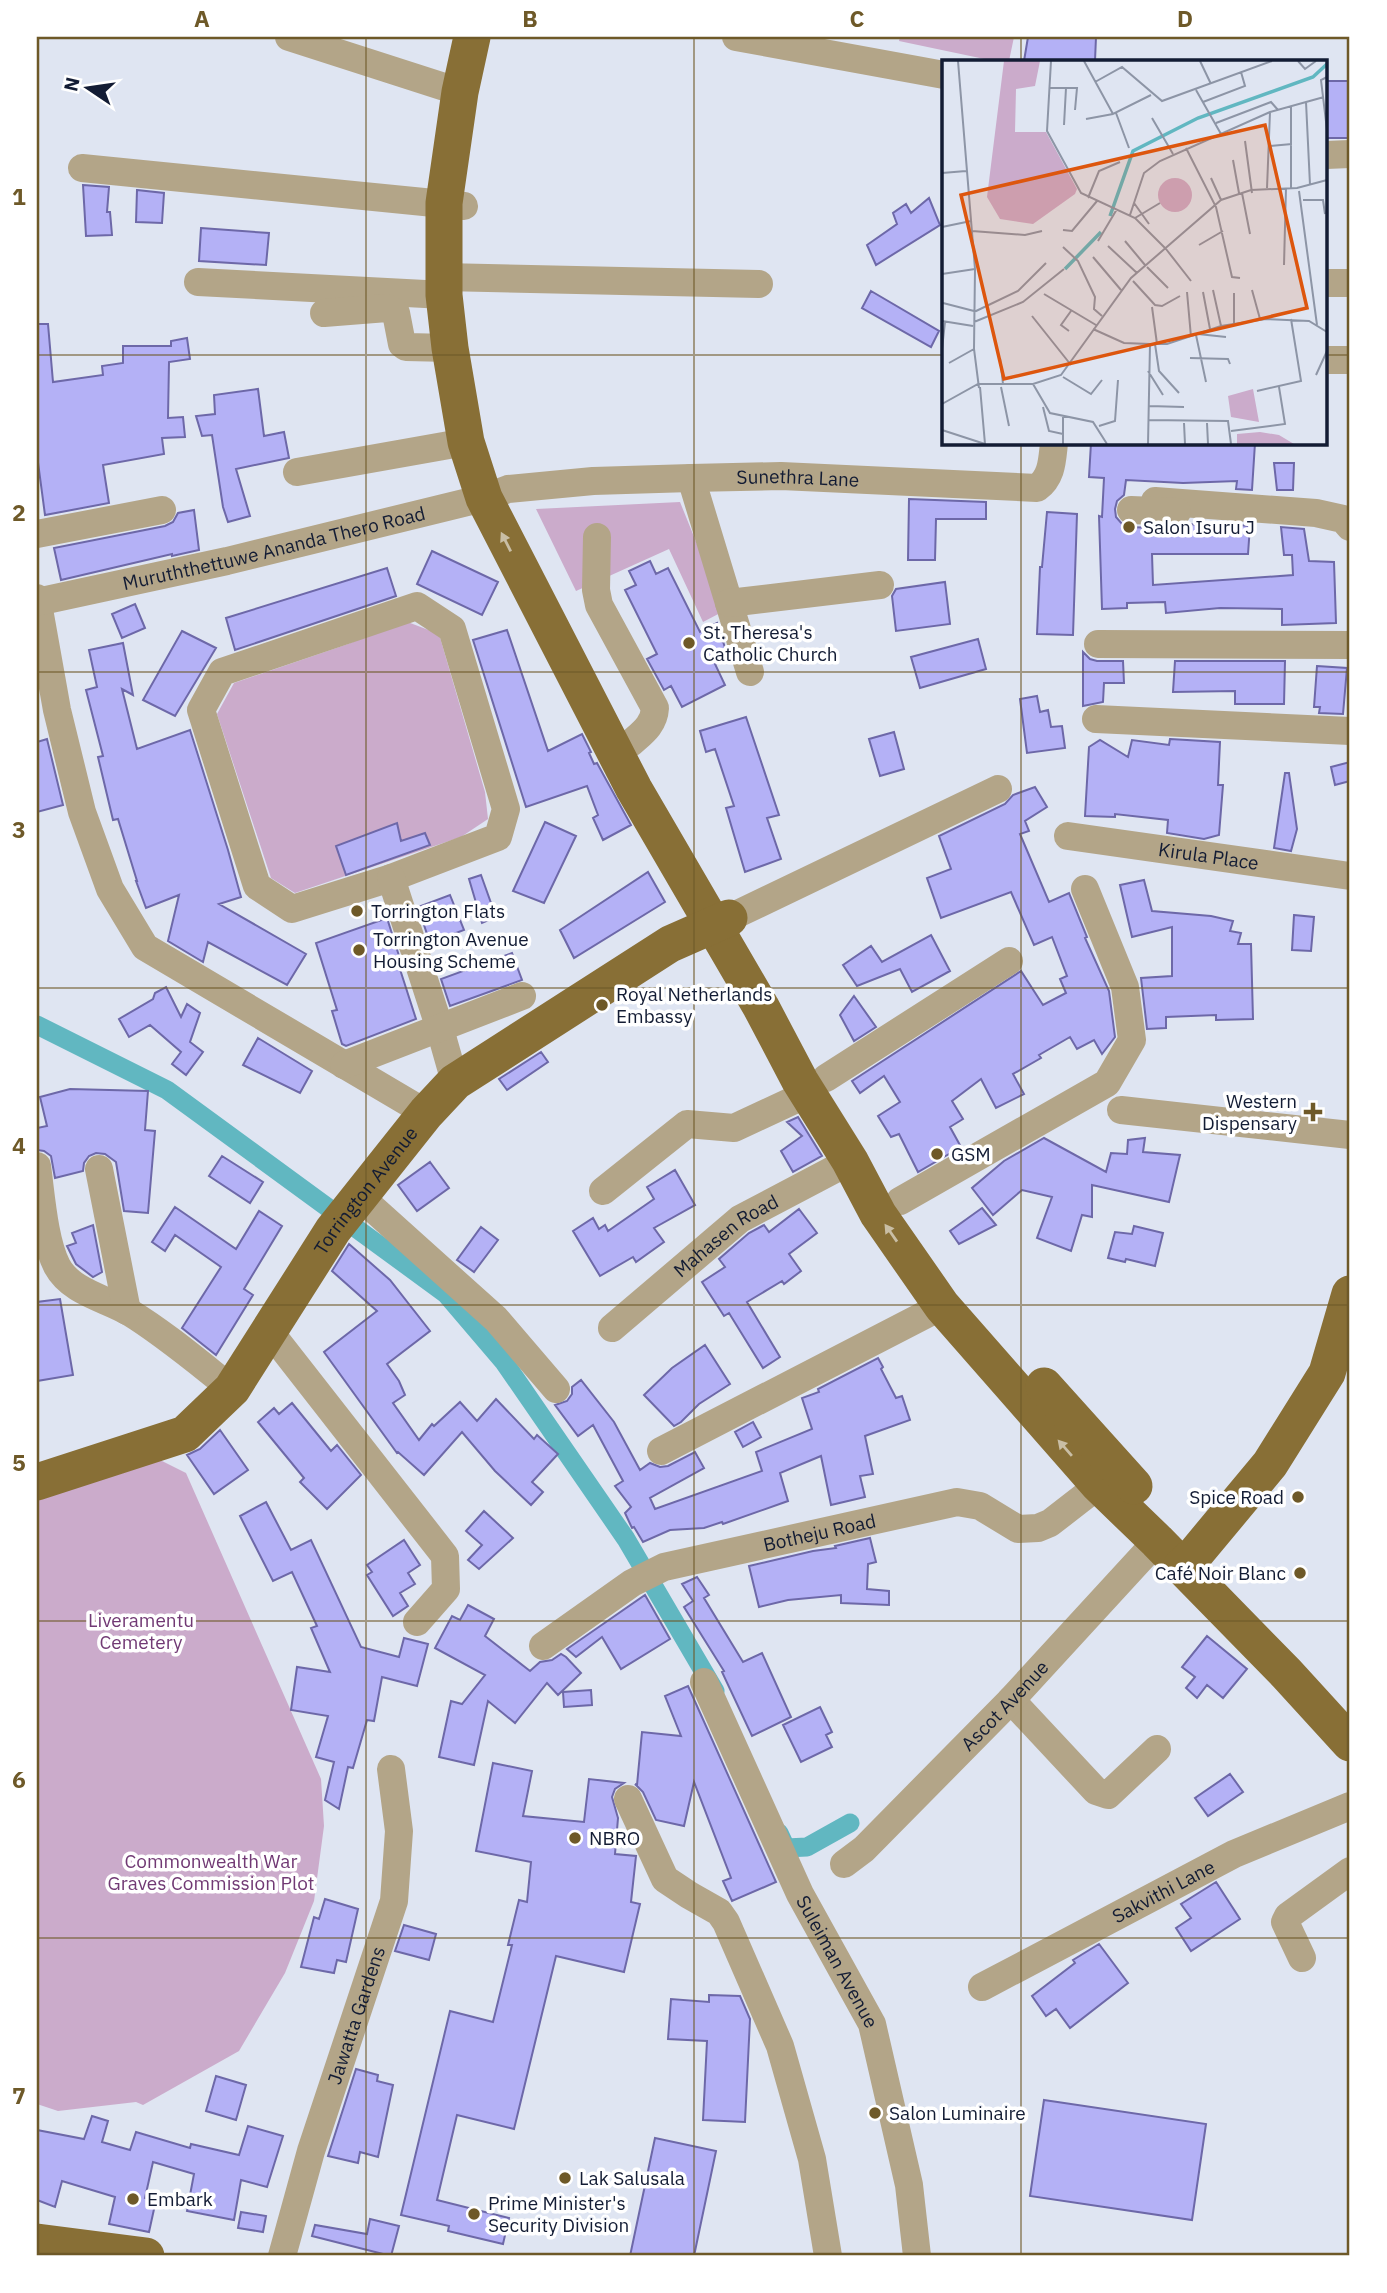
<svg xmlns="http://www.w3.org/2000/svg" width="1387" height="2293" font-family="'IBM Plex Sans',sans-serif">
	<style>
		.green { fill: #cbabcb }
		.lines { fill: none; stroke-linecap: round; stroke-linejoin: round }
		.canal { stroke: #61b7c1; stroke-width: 19 }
		.building { fill: #b4b1f6; stroke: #6d68a8; stroke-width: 2 }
		.minor { stroke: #b3a588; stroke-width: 28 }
		.major { stroke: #886f36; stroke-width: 37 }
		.oneway { fill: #c9bea5 }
		.grid { fill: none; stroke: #6e5928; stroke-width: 2; stroke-opacity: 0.55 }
		.poi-dot { fill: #6e5928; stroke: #fff; stroke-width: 2.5 }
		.labels { text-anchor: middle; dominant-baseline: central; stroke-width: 7; stroke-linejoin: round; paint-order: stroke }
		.street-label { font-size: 19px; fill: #131c34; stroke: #fff }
		.poi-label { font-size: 19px; fill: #131c34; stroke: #fff; text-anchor: start }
		.park-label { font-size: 19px; fill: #713974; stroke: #fff }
		.inset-river { fill: none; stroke: #61b7c1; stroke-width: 3.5 }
		.inset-road { fill: none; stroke: #8d95a6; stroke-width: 2 }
		.view { fill: #dd560e; fill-opacity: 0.15; stroke: #dd560e; stroke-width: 3.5 }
		.inset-edge { fill: none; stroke: #131c34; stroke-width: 3.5 }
		.neatline { fill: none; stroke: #6e5928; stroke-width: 2.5 }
		.grid-label { font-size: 23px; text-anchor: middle; font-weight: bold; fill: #6e5928 }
	</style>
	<rect width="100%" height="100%" fill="#dfe5f2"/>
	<!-- green -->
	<path class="green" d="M900,37H1014L1009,61H994L899,41Z
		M680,502L724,611L703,622L669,549L576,591L536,509Z
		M405,621L439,634L485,792L488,819L461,837L295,893L271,878L217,714L234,683L348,644Z
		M148,1454L186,1473L321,1779L324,1826L314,1901L285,1973L239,2051L143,2105L136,2102L58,2111L37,2104V1489Z"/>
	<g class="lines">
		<!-- canal -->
		<path class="canal" d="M37,1025L167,1090L446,1294L504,1362L626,1539L715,1691
			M779,1833L786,1848L807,1847L850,1823"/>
	</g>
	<!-- building -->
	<path class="building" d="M1028,37H1096L1095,61H1024Z
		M1326,81H1350V138H1326Z
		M83,185L109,187L107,212H110L112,235L86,236Z
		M137,190L164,193L162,223L136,222Z
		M929,198L940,225L876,265L867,245L897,224L893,213L906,204L911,213Z
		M201,228L269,233L266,265L199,261Z
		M871,291L939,331L931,347L862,308Z
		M37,324H48L53,382L103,375L102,366L123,363V346H171V341L187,338L190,359L169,362L168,418L183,417L185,437L162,438L164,454L103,465L109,503L45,515L37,455Z
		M258,389L264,436L284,432L289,458L236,469L250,516L228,522L223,507L212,435L202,436L196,416L215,414L214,395Z
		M1091,443H1255L1252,490L1236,489L1237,481L1183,483L1126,480L1124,495L1117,501L1115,509L1116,517L1122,524L1130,527L1176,529L1187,524L1200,525V522L1250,526L1248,554H1152L1153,585L1293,575L1292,555H1284L1281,527L1304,529L1309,561L1334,562L1336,623L1282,625V609L1220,608L1166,613L1165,602L1127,603V608L1102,609L1099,516L1102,517L1104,478L1089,477Z
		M1274,463H1294L1293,490H1277Z
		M909,499L986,502V519H936L935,560H908Z
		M194,510L199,550L172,556V554L61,580L54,548L165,526L173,522L178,513Z
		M1047,512L1077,514L1073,635L1037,634L1040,567H1042Z
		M432,551L498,582L482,615L417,584Z
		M650,561L656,574L668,568L700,632L717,623L728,657L715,664L725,685L682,707L671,686L664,690L647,659L657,654L625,590L636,585L629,571Z
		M387,568L396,596L235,650L226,618Z
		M945,582L950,624L896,631L892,596L896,589Z
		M135,604L145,628L122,638L112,614Z
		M507,630L548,751L582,734L591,752L589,753L594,764L597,763L631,825L603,840L593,818L598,815L587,786L526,807L473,640Z
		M182,631L216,648L175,716L143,700Z
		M978,639L986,669L920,688L911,657Z
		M123,643L133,695L122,689L137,749L190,730L228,850L241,897L219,904L306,954L287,985L208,942L203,962L168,941L179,895L146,908L136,881H137L118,819L113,820L98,757L103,756L86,690L97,687L89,650Z
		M1083,652L1090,659L1097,661H1123L1124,683H1104L1103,702L1083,706Z
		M1175,661H1285L1284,704H1235V691L1173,692Z
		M1317,666L1347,668L1343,714L1319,713L1320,707H1314Z
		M1037,696L1040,712L1048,710L1051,727L1062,726L1065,748L1027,753L1020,699Z
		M746,717L779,815L767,818L781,859L745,872L726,808L734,806L715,749L706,752L700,731Z
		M894,732L904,769L880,776L869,739Z
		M47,739L63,805L37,812V742Z
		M1170,739L1220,742L1218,785H1223L1219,835L1204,839L1167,833L1168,820L1115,814V817L1085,816L1089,747L1100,740L1128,757L1132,740L1169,745Z
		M1350,762V781L1335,785L1331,767Z
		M1285,773H1289L1297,829L1291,851L1274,848Z
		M1035,787L1047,807L1025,821L1029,831L1020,834L1049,902L1069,893L1087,937L1085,938L1109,991L1115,1037L1102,1054L1094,1040L1077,1049L1070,1037L1039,1055L1041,1058L1013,1074L1024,1094L996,1108L981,1079L952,1101L963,1119L950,1127L961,1147L918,1172L899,1134L891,1137L878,1116L900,1102L884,1076L860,1093L852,1081L1021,971L1043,1005L1066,993L1060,979L1067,976L1052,937L1034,945L1011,892L941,918L927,878L951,869L939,836L1005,804L1013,795Z
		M545,822L576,836L544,903L513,891Z
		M397,823L401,841L425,833L430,845L346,875L336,846Z
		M648,872L665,902L574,958L560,930Z
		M481,875L496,917L482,923L469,879Z
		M1144,880L1152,911L1211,916L1233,921L1230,931L1241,933L1238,944H1251L1253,1019L1216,1020V1015L1166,1017V1028L1147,1029L1141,978L1172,976V927L1132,937L1120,885Z
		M450,895L464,930L430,943L418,907Z
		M1294,915L1314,917L1311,951L1292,950Z
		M387,918L400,959L397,960L416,1019L346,1046L342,1044L332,1011L337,1010L316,943Z
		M931,935L950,971L912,992L900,969L857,986L843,965L871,946L882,962Z
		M512,953L522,980L450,1006L441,979Z
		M166,987L181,1017L187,1004L200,1013L190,1042L203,1052L186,1075L172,1064L181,1052L150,1025L129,1037L119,1019L153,999L155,993Z
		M854,996L876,1027L854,1041L840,1015Z
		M258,1038L312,1071L300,1093L243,1065Z
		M541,1052L548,1062L507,1090L499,1079Z
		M70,1089L148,1091L145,1130L155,1131L148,1213L124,1211L116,1162L105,1154L96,1153L89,1156L84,1163L83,1171L55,1178L51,1156L44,1151L37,1150V1128L47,1126L40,1097Z
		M798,1117L822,1156L793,1172L781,1151L802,1136L787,1122Z
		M1044,1138L1106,1172L1111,1153L1127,1154L1128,1140L1145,1138L1143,1152L1180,1155L1169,1202L1092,1185V1217L1082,1215L1071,1251L1037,1238L1052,1197L1022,1190L993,1215L972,1188L1004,1161Z
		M222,1156L263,1182L250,1203L209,1176Z
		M430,1162L449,1188L417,1211L398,1185Z
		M675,1170L695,1205L654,1228L664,1242L636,1262L633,1257L600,1276L573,1231L593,1218L599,1229L605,1225L608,1231L654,1199L647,1187Z
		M175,1207L236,1249L259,1211L282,1226L244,1289L253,1295L216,1355L182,1328L221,1267L175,1235L165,1251L152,1242Z
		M982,1208L996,1225L959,1244L950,1231Z
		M799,1209L817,1233L789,1254L801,1271L784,1284L782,1281L747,1302L780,1357L763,1368L729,1313L724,1316L702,1282L725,1267L719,1259L749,1233L764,1225L769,1232Z
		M93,1225L102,1272L93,1277L76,1264L67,1246L76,1243L72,1233Z
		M1134,1226L1163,1233L1155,1266L1126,1259L1125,1262L1108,1258L1115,1232L1132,1234Z
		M481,1227L498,1240L474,1272L457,1260Z
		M349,1244L390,1280L430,1331L387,1364L399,1381L405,1395L393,1403L419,1440L432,1424L434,1426L460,1402L477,1421L496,1399L534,1439L537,1435L558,1454L532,1482L543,1492L531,1505L495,1471L462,1432L424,1475L398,1452L397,1453L324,1352L377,1311L332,1271Z
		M60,1299L73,1375L37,1381V1302Z
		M705,1345L730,1384L699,1404L681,1422L674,1426L644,1395L672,1368Z
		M878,1358L883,1367L881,1369L896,1398L902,1396L910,1420L865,1436L873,1474L860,1476L865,1497L831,1505L821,1456L780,1473L788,1501L723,1524L722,1522L704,1528L670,1530L643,1542L634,1527L632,1528L625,1513L631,1507L615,1486L623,1481L593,1425L578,1436L555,1405L567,1401L572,1394V1387L581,1380L614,1422L640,1470L650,1463L660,1467L668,1466L695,1452L704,1468L650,1498L655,1509L762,1471L756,1452L812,1429L802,1398L819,1392L818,1389Z
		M292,1403L331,1451L337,1445L361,1475L327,1509L300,1482L304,1478L258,1422L274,1408L279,1414Z
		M753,1422L761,1437L743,1447L735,1432Z
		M220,1430L248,1470L214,1494L187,1455L200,1449Z
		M266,1502L291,1550L311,1540L361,1647L399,1657L404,1638L428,1644L417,1686L382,1677L374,1721L367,1720L353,1768L348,1767L339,1809L325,1800L334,1762L316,1757L328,1716L291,1710L297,1667L330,1672L311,1628L317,1626L292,1572L273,1581L240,1516Z
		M484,1511L513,1538L479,1569L468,1560L482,1545L466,1531Z
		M870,1538L876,1562L868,1564L867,1589L889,1591V1605L841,1603V1595L788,1600L759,1607L749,1566L813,1551L836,1548L835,1546Z
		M404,1540L420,1565L408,1573L415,1584L400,1593L408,1606L393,1616L367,1575L372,1572L367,1565Z
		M697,1577L709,1595L704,1598L743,1662L762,1653L791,1717L752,1736L722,1672L724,1671L684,1607L693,1601L682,1584Z
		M645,1595L670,1639L621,1669L602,1637L576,1657L567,1649Z
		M468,1605L494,1619L485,1636L530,1671L540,1662L552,1660L561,1654L566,1657L581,1673L558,1695L547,1683L515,1723L488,1701L474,1765L439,1757L451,1701L462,1704L485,1675L435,1648L452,1616L460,1620Z
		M1207,1636L1247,1669L1223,1698L1207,1685L1197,1698L1186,1688L1195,1677L1182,1667Z
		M688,1686L776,1882L732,1901L723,1881L731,1878L694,1782L684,1826L656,1820L643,1792L635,1784L637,1785L642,1732L681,1736L665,1696Z
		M591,1690L592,1705L564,1707L563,1692Z
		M820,1707L832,1732L826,1735L832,1747L801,1762L783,1725Z
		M493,1763L532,1771L523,1816L584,1822L589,1779L624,1783L615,1789L612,1797L618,1818L615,1854L636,1856L631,1902L640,1904L624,1972L556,1956L514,2129L457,2115L437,2200L509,2218L503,2244L448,2231L449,2226L401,2215L450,2011L493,2022L512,1945H508L519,1900L527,1902L531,1862L476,1851Z
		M1230,1774L1243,1792L1208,1816L1195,1798Z
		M1216,1882L1240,1919L1191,1951L1176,1928L1191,1918L1181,1904Z
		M325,1899L358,1909L346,1962L337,1960L334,1973L301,1967L314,1917L319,1919Z
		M404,1925L436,1934L429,1960L395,1951Z
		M1099,1944L1128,1983L1070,2028L1056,2009L1046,2016L1032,1996L1075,1963L1073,1960Z
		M709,1995L740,1996L750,2019L745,2122L703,2120L707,2041L668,2039L671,1999L709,2002Z
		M356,2069L378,2075L377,2081L393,2085L378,2157L360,2152L358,2163L328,2156Z
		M216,2076L246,2085L236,2120L206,2111Z
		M1044,2100L1206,2124L1192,2220L1030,2196Z
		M92,2116L108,2121L102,2142L130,2150L136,2132L190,2148L191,2144L239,2155L248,2126L283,2136L267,2187L241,2180L234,2220L187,2211L194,2174L153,2162L145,2198L156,2200L149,2232L109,2224L115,2197L62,2181L55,2207L37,2200V2130L84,2139Z
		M655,2138L716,2151L694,2256H630Z
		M241,2212L266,2216L263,2232L238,2228Z
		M370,2219L399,2226L391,2256L312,2236L315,2225L367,2234Z"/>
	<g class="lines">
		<!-- minor -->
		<g class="minor">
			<path d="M289,37L460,92"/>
			<path d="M736,37L944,75"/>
			<path d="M1326,155L1350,154"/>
			<path d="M82,168L464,206"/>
			<path d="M443,277L759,284"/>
			<path d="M198,282L444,295"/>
			<path d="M1326,283H1350"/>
			<path d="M324,313L387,308L396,313L402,344L406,347L450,348"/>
			<path d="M1326,360H1350"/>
			<path d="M297,472L466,442"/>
			<path d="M691,478L750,672"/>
			<path d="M1155,501L1316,513L1343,519L1350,527"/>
			<path d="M1131,510L1177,512"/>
			<path d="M37,534L162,510"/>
			<path d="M597,537L596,590L599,605L655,708C654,725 642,733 631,743"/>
			<path d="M37,598L57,710L82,812L110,889L145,947L426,1113"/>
			<path id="s1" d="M37,602L227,561L484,498L508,489L593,481L691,478L781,476L1037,488C1052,477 1052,461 1054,443"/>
			<path d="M729,603L880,585"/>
			<path d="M417,606L452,629L506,809L498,837L391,878L292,909L257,886L201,710L222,672Z"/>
			<path d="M1098,644L1350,645"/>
			<path d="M1096,719L1350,731"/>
			<path id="s2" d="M1068,836L1350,876"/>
			<path d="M391,878L440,1029L455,1082"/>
			<path d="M729,918L998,789"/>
			<path d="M344,1065L522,996"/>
			<path d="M826,1078L1009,961"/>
			<path d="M1121,1110L1350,1135"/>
			<path d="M37,1166C41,1194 44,1241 57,1266C71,1292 105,1298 129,1312C165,1334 199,1363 232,1389"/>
			<path d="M99,1169L127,1311"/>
			<path d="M603,1191L687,1124L734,1128L807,1094"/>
			<path d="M359,1196L496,1319L556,1389"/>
			<path d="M900,1201L1107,1083L1132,1040L1125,987L1085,889"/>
			<path id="s3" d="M612,1328L740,1219L850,1161"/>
			<path d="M270,1332L445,1556L446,1589L417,1622"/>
			<path d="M661,1451L942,1306"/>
			<path id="s4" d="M543,1646L632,1583L664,1567L957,1502L980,1506L1018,1529L1038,1528L1050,1523L1099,1485"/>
			<path id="s5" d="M704,1682L800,1894L872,2024L909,2185L917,2256"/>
			<path d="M1011,1700L1096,1791L1108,1795L1157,1749"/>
			<path d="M628,1799L665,1879L689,1895L719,1912L726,1922L780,2046L812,2159L828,2256"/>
			<path id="s6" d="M844,1864L864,1849L1011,1700L1157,1541"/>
			<path d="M1302,1958L1285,1922L1288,1916L1350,1871"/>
			<path id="s7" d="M982,1987L1234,1854L1350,1806"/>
			<path id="s8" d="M282,2256L311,2151L394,1901L399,1831L391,1769"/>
		</g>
		<!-- major -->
		<g class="major">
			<path d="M472,37L460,92L444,203V295L450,348L466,442L484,498L634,789L761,1007L800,1081L850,1161L878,1214L942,1306L1099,1485L1157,1541L1287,1674L1350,1743"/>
			<path d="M1044,1386L1134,1486"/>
			<path id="s9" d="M37,1482L185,1434L232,1389L333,1230L426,1113L455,1082L670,944L729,918"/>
			<path d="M1181,1567L1196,1553L1270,1464L1327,1373L1350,1294"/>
			<path d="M37,2242L146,2256"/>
		</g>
	</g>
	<!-- one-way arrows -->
	<defs><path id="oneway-solid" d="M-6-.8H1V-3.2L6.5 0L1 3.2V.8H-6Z" transform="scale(1.75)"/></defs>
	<g class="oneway">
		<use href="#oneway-solid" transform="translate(506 542) rotate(-117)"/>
		<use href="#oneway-solid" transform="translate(891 1233) rotate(-125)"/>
		<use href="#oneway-solid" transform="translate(1065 1448) rotate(-131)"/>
	</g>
	<!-- grid -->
	<path class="grid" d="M366,37V2256M694,37V2256M1021,37V61M37,355H944M1326,355H1350M1021,443V2256M37,672H1350M37,988H1350M37,1305H1350M37,1621H1350M37,1938H1350"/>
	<!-- markers -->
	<g class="poi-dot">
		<circle cx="1129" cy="527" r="7"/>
		<circle cx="689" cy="643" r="7"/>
		<circle cx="357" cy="911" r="7"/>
		<circle cx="359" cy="950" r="7"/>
		<circle cx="602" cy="1005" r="7"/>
		<path d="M1309.5 1101.5h7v7h7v7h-7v7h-7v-7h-7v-7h7z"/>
		<circle cx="937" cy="1154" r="7"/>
		<circle cx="1298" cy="1497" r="7"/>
		<circle cx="1300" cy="1573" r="7"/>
		<circle cx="575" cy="1838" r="7"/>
		<circle cx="875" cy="2113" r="7"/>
		<circle cx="565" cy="2178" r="7"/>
		<circle cx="133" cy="2199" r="7"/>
		<circle cx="474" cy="2214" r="7"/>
	</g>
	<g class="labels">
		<!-- street labels -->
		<g class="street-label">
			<text stroke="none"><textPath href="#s1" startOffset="775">Sunethra Lane</textPath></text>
			<text stroke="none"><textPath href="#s1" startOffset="243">Muruththettuwe Ananda Thero Road</textPath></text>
			<text stroke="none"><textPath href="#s2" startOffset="142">Kirula Place</textPath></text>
			<text stroke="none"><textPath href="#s9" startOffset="460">Torrington Avenue</textPath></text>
			<text stroke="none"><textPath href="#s3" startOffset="147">Mahasen Road</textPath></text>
			<text stroke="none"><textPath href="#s4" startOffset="304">Botheju Road</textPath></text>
			<text stroke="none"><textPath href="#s6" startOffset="226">Ascot Avenue</textPath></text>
			<text stroke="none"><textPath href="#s7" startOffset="205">Sakvithi Lane</textPath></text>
			<text stroke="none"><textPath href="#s5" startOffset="310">Suleiman Avenue</textPath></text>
			<text stroke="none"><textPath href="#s8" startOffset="252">Jawatta Gardens</textPath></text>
		</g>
		<!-- poi labels -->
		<g class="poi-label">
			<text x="1143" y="527">Salon Isuru J</text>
			<text x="703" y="632">St. Theresa's<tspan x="703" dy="22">Catholic Church</tspan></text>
			<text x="371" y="911">Torrington Flats</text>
			<text x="373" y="939">Torrington Avenue<tspan x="373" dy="22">Housing Scheme</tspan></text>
			<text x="616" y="994">Royal Netherlands<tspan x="616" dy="22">Embassy</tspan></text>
			<text x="1297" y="1101" text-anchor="end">Western<tspan x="1297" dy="22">Dispensary</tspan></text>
			<text x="951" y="1154">GSM</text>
			<text x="1284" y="1497" text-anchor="end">Spice Road</text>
			<text x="1286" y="1573" text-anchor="end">Café Noir Blanc</text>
			<text x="589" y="1838">NBRO</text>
			<text x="889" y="2113">Salon Luminaire</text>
			<text x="579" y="2178">Lak Salusala</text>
			<text x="147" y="2199">Embark</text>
			<text x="488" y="2203">Prime Minister's<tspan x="488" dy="22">Security Division</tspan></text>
		</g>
		<!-- park labels -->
		<g class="park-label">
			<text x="141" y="1620">Liveramentu<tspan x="141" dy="22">Cemetery</tspan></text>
			<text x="211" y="1861">Commonwealth War<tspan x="211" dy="22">Graves Commission Plot</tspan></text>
		</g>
	</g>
	<!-- overview -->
	<g transform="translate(942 60)">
		<rect width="385" height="385" fill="#dfe5f2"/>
		<path d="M62,1H98L93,26L74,29L73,72H104L135,129L133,134L91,164L58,159L45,137ZM216 135a17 17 0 1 1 34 0a17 17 0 1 1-34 0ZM311,329L317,362L289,357L286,336ZM318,372L337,375L352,384H295V374Z" fill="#cbabcb"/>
		<path class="inset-river" d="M168,156L191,91L256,58L371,17L385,4M123,209L159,172"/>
		<path class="inset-road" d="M16,1L33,209L32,289L37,328M109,1L105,71L139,133L193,158L224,189M142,1L171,54L209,35M258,1L269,24M356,1L363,9L374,1M385,17L379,20L385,70M153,22L180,7L220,41L330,1M107,28H135L133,50M254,30L279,74M261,42L303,26L299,12M364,42L368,125M349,46V128M174,53L187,88M210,58L231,94M144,59L171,54M274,63L329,42L336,50M122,65L124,28M303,81L310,133M328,86L350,84M244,88L274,147L290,217L298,218M291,100L297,133M0,113L24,111M269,118L279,140M325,128L328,52M357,131L375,265M300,133L308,174M146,138L157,111L178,102M361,140H381L383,154M192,143L207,164M188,155L202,113L218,101L328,52L382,37M193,158L218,143M0,167L29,161M121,170L130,171L155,141M30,171L83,175L100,171M156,181L175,149M183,181L203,205M257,185L281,171M166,186L195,213M121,187L136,201L153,237L152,249L160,256M224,189L249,221M151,197L179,230M342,205L344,128M205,207L226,228M0,214L33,209M191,221L213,245L220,246L238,236M271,230L279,266M310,230L318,259M245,232L249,277M261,232L268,269M292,233V263M102,234L154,265M1,243L32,251M210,247L215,284M32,252L76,231L104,203M90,256L129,305M0,261L31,266M32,262L81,242L122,209M151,269L182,283L208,284H225L279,266L324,259L367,261L385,272M127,271L119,265L129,251M256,274L284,277M254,275L264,322M213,284L217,311L237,333M0,289L3,262M58,298L61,324M248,298L286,299L288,304M7,303L32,289M206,311L221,335M374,315L385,291M121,317L149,334L160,320M91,324L108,353L151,362L165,384M38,327L43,384M59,327L67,366M315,331L359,321L349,259M0,344L36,324H91L119,315L189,218L279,140L309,130L355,128L385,120M207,346L242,347M101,347L107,371L121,374M206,360L286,361L289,384M242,363L243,384M265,363L266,384M157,366L173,361L176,320M0,370L43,384M289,371L343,364L337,327M121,384V356M206,384L208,284"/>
		<path class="view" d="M323,65L365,248L62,319L19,135Z"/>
		<rect width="385" height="385" class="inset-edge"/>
	</g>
	<!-- border -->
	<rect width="1387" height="2293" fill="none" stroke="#ffffff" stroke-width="77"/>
	<!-- north arrow -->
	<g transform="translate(88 88) rotate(283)" stroke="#ffffff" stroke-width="5" paint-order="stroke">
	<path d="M0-5L12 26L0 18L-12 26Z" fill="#131c34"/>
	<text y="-10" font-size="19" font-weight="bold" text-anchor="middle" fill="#131c34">N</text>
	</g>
	<rect x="38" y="38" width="1310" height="2216" class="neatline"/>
	<g class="grid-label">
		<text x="202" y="27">A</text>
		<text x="530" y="27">B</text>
		<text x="857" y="27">C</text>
		<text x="1185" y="27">D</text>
		<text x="19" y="205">1</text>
		<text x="19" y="521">2</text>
		<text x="19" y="838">3</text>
		<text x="19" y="1154">4</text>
		<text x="19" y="1471">5</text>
		<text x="19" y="1788">6</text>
		<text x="19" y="2104">7</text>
	</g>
</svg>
